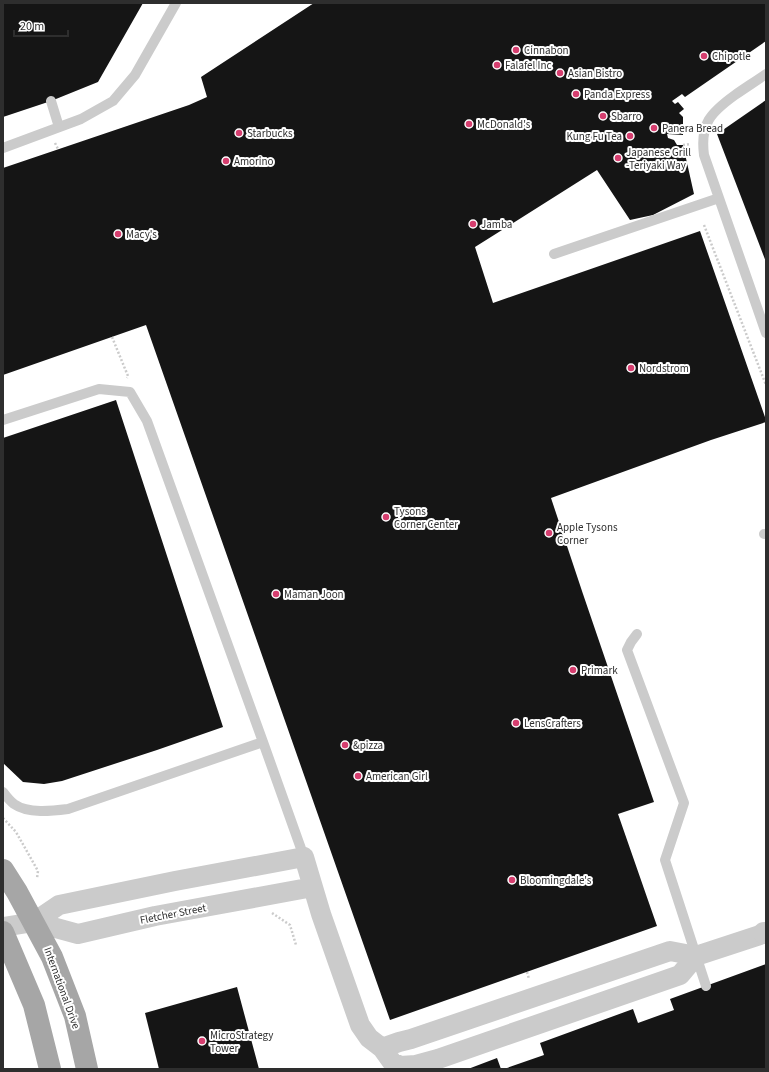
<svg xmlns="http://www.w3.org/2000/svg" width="769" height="1072" font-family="'Source Sans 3',sans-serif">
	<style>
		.building { fill: #151515 }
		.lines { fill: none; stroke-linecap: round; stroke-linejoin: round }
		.path { stroke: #cbcbcb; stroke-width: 2.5; stroke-dasharray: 2 2; stroke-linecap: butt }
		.service { stroke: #cbcbcb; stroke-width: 10 }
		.minor { stroke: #cbcbcb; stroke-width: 20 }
		.tertiary { stroke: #cbcbcb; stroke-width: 22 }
		.primary { stroke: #a6a6a6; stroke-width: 22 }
		.poi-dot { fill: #d63e6f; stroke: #fff; stroke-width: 1.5 }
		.labels { text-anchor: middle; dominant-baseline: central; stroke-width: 4; stroke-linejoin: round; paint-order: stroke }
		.poi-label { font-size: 11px; fill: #2e2e2e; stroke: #fff; text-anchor: start }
		.street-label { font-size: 11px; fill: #2e2e2e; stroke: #fff }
	</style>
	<rect width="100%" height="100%" fill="#fff"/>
	<!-- building -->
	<path class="building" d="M3,3H143L98,82L51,101L3,117Z
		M314,3H766V41L685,97L682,94L672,101L675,104L678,102L684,109L679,113L683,117V135L667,134L668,138L674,140L677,145H683L694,194L653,215L630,220L597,170L475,247L493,303L700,231L766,420V422L711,440L551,498L583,594L654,802L618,814L657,926L390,1020L146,325L3,375V168L189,105L207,97L201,77Z
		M766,100V262L717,134Z
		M116,400L223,727L157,750L62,781L44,784L23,782L3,763V438Z
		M766,964V1069H504L544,1055L540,1043L633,1009L638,1023L674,1010L670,999Z
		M237,987L259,1069H159L145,1013Z
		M497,1058L501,1069H468Z"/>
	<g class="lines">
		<!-- path -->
		<path class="path" d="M55,143L58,149
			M683,145L690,144
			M704,225L766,385
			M112,337L128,376L127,378
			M3,818L16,832L38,871L37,878
			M272,913L290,925L296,945
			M527,972L529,979"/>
		<!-- service -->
		<path class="service" d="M766,74C756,81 745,88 735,95C710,113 700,124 704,155L766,333
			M51,101L59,127
			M3,148L81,119L113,101L135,75L176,3
			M554,254L719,198
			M3,420L99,389L130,392L147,421L263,742
			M764,534H766
			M637,634L631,642L627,650L684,803L665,860L706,986
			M3,792C6,796 10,801 14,804C28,814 52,811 68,809L263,742L304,857"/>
		<!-- minor -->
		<path class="minor" d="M34,922L78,934L155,916L313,887
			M3,927L34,922L59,905L175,881L304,857L321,914L360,1025L369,1038L382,1048L392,1062L400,1066L416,1065L438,1059L680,975L696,956
			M382,1048L399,1042L411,1039L670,951L696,956L766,933"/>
		<!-- tertiary -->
		<path class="tertiary" d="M764,933H766"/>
		<!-- primary -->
		<path class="primary" d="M3,870L17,892L52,957L75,1016L87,1069
			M3,932L34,1005L50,1069"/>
	</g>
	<!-- markers -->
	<g class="poi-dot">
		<circle cx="516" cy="50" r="4"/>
		<circle cx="704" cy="56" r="4"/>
		<circle cx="497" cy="65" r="4"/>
		<circle cx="560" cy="73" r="4"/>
		<circle cx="576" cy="94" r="4"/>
		<circle cx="603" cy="116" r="4"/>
		<circle cx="469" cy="124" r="4"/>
		<circle cx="654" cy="128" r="4"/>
		<circle cx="239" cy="133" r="4"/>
		<circle cx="630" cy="136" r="4"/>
		<circle cx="618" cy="158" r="4"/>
		<circle cx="226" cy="161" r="4"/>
		<circle cx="473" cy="224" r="4"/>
		<circle cx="118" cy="234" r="4"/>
		<circle cx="631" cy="368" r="4"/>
		<circle cx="386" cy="517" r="4"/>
		<circle cx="549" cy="533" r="4"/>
		<circle cx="276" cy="594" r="4"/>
		<circle cx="573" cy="670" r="4"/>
		<circle cx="516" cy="723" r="4"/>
		<circle cx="345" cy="745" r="4"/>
		<circle cx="358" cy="776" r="4"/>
		<circle cx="512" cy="880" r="4"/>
		<circle cx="202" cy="1041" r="4"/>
	</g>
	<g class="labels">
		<!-- poi labels -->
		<g class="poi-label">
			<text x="524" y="50">Cinnabon</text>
			<text x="712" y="56">Chipotle</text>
			<text x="505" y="65">Falafel Inc</text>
			<text x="568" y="73">Asian Bistro</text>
			<text x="584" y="94">Panda Express</text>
			<text x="611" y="116">Sbarro</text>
			<text x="477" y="124">McDonald's</text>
			<text x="662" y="128">Panera Bread</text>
			<text x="247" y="133">Starbucks</text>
			<text x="622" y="136" text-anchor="end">Kung Fu Tea</text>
			<text x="626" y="152">Japanese Grill<tspan x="626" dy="13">-Teriyaki Way</tspan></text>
			<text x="234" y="161">Amorino</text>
			<text x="481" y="224">Jamba</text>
			<text x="126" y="234">Macy's</text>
			<text x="639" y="368">Nordstrom</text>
			<text x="394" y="511">Tysons<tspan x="394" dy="13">Corner Center</tspan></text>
			<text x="557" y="527">Apple Tysons<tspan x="557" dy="13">Corner</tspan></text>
			<text x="284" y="594">Maman Joon</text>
			<text x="581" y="670">Primark</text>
			<text x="524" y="723">LensCrafters</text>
			<text x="353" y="745">&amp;pizza</text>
			<text x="366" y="776">American Girl</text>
			<text x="520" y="880">Bloomingdale's</text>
			<text x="210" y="1035">MicroStrategy<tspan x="210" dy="13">Tower</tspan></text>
		</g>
		<!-- street labels -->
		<g class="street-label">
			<text transform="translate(173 914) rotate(-11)">Fletcher Street</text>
			<text transform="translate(62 988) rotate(70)">International Drive</text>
		</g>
	</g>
	<!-- border -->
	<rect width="769" height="1072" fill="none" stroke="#2e2e2e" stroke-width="8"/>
	<!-- scale -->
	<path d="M14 30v6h54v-6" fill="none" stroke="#2e2e2e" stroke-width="2"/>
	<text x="20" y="30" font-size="12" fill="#2e2e2e" stroke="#ffffff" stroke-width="3" paint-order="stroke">20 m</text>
</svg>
